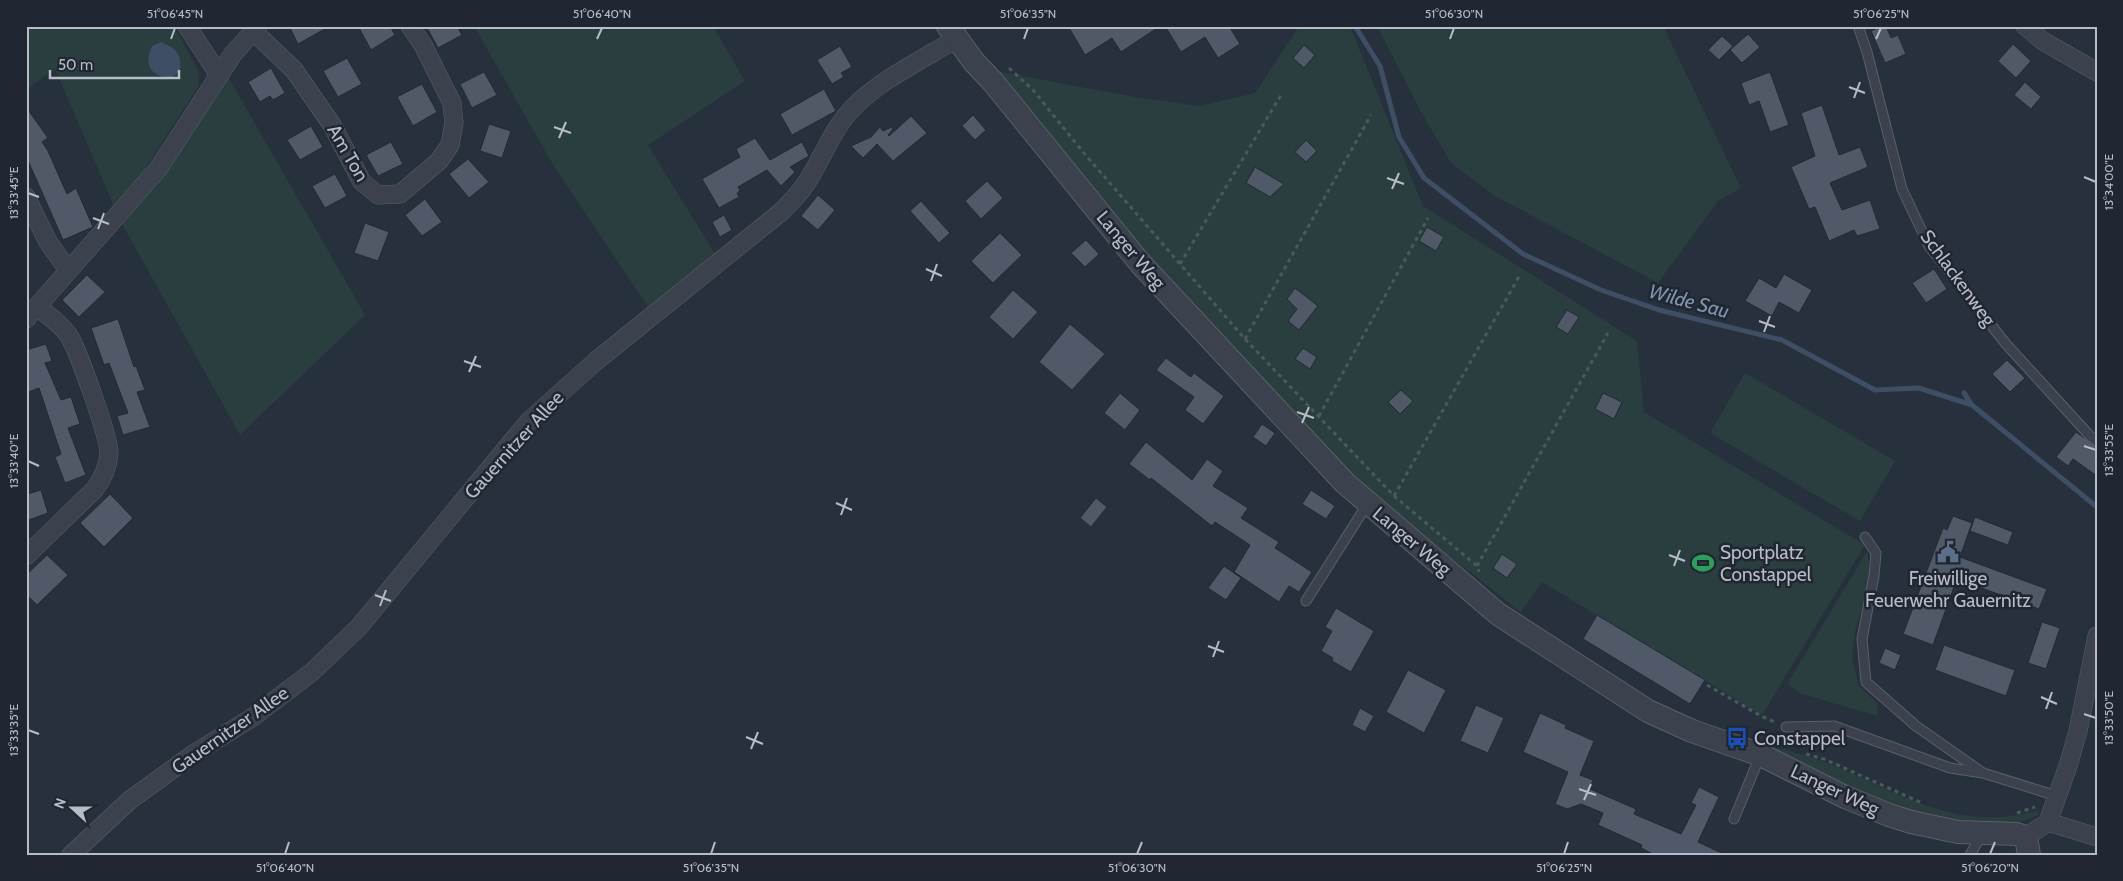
<svg xmlns="http://www.w3.org/2000/svg" width="2123" height="881" font-family="Cabin,sans-serif">
	<style>
		.green { fill: #2a3d3f }
		.water { fill: #3e4e64 }
		.lines { fill: none; stroke-linecap: round; stroke-linejoin: round }
		.stream { stroke: #3e4e64; stroke-width: 5 }
		.building { fill: #505967; stroke: #222934 }
		.service-casing { stroke: #59606b; stroke-width: 11 }
		.minor-casing { stroke: #59606b; stroke-width: 19 }
		.tertiary-casing { stroke: #59606b; stroke-width: 24 }
		.path { stroke: #495a5d; stroke-width: 3; stroke-dasharray: 4 4; stroke-linecap: butt }
		.service { stroke: #3b424d; stroke-width: 9 }
		.minor { stroke: #3b424d; stroke-width: 18 }
		.tertiary { stroke: #3b424d; stroke-width: 22 }
		.ticks { fill: none; stroke: #b7bdc8; stroke-width: 2 }
		.labels { text-anchor: middle; dominant-baseline: central; stroke-width: 5; stroke-linejoin: round; paint-order: stroke }
		.street-label { font-size: 19px; fill: #b7bdc8; stroke: #202732 }
		.poi-label { font-size: 19px; fill: #b7bdc8; stroke: #202732; text-anchor: start }
		.water-label { font-size: 20px; font-style: italic; fill: #8194ad; stroke: #202732 }
		.neatline { fill: none; stroke: #b7bdc8; stroke-width: 2 }
		.ticks-label { font-size: 12px; text-anchor: middle; fill: #b7bdc8 }
	</style>
	<rect width="100%" height="100%" fill="#27303d"/>
	<!-- green -->
	<path class="green" d="M26,26H174L199,72L198,87L142,174L113,204L55,69L26,90Z
		M474,26H713L745,81L648,145L715,254L648,307L553,165Z
		M1299,26H1350L1423,206L1637,341L1644,412L1865,545L1762,715L1542,582L1521,612L1355,483L1124,235L996,71L1140,98L1199,106L1255,93Z
		M1377,26H1663L1741,188L1718,201L1658,283L1495,196L1451,163L1421,112Z
		M226,73L365,315L240,435L122,224L171,162Z
		M1745,373L1895,461L1860,521L1710,433Z
		M1867,551L1871,574L1855,632L1852,660L1859,686L1878,704L1877,716L1802,694L1787,684Z
		M1750,740C1774,747 1800,753 1824,762C1897,789 1954,835 2038,810L2039,815L2016,824L1989,826L1907,814Z"/>
	<!-- water -->
	<path class="water" d="M161,42C176,48 182,54 180,71L171,78C151,76 143,66 152,46Z"/>
	<g class="lines">
		<!-- stream -->
		<path class="stream" d="M1355,26L1380,66L1399,137L1424,178L1523,254L1601,290L1659,310L1782,340L1875,390L1919,388L1972,405L2097,507
			M1964,393L1972,405"/>
	</g>
	<!-- building -->
	<path class="building" d="M289,26H330L298,44Z
		M358,26H390L395,35L371,50Z
		M426,26H457L462,35L438,48Z
		M1068,26H1160L1121,52L1112,38L1085,55Z
		M1165,26H1229L1240,44L1218,58L1205,37L1181,52Z
		M1882,26H1886L1891,38L1898,35L1906,54L1885,63L1871,31Z
		M1748,34L1760,47L1742,63L1730,50Z
		M1722,36L1733,46L1719,60L1708,50Z
		M2013,44L2031,61L2016,78L1998,61Z
		M1304,45L1315,55L1304,68L1293,58Z
		M840,46L852,67L841,73L844,77L832,84L817,60Z
		M347,58L362,84L338,97L323,71Z
		M271,68L285,93L273,100L270,96L260,102L248,82Z
		M484,72L497,95L472,108L460,84Z
		M1770,72L1789,125L1770,132L1759,101L1749,105L1741,83Z
		M2025,82L2041,97L2031,109L2014,95Z
		M422,84L437,112L413,126L397,97Z
		M824,89L836,111L792,135L780,114Z
		M1822,105L1839,155L1860,147L1868,167L1830,183L1842,210L1870,200L1880,229L1857,236L1854,230L1829,241L1815,207L1809,209L1791,167L1815,156L1801,113Z
		M26,107L48,138L42,142L48,151L67,194L76,188L93,227L63,240L26,156Z
		M973,115L986,130L975,140L962,126Z
		M911,116L927,133L893,161L877,144L863,158L851,146L871,137L880,127L883,131L892,127L893,129L888,135L889,136Z
		M489,124L511,131L502,158L480,151Z
		M311,126L323,147L300,160L287,140Z
		M755,138L770,160L802,142L809,156L790,167L795,172L781,186L767,170L738,187L740,191L737,193L739,197L719,208L702,179L740,157L736,149Z
		M1306,140L1317,151L1306,162L1295,152Z
		M391,142L403,164L378,176L366,155Z
		M468,159L489,182L469,198L449,174Z
		M1255,167L1284,184L1270,197L1246,183Z
		M335,174L347,196L325,208L312,186Z
		M987,181L1003,198L981,219L965,201Z
		M818,195L835,210L818,230L801,216Z
		M425,199L442,222L422,236L405,215Z
		M921,201L950,233L939,243L910,211Z
		M724,215L732,230L720,237L712,222Z
		M365,223L389,232L378,261L354,253Z
		M1427,227L1444,237L1436,251L1419,241Z
		M1000,233L1022,255L993,283L971,261Z
		M1086,240L1099,254L1085,267L1071,253Z
		M1934,269L1947,289L1926,303L1912,283Z
		M1784,274L1812,290L1799,313L1779,302L1772,316L1745,301L1759,278L1776,288Z
		M87,275L105,292L79,317L62,300Z
		M1295,288L1318,306L1299,330L1288,321L1297,309L1287,299Z
		M1013,290L1038,312L1013,339L989,317Z
		M1567,310L1579,317L1568,334L1556,327Z
		M118,319L134,367L136,366L145,390L137,392L150,427L123,435L117,416L128,413L109,363L104,365L91,328Z
		M1070,324L1105,354L1072,390L1039,362Z
		M46,344L52,361L45,363L61,400L71,397L80,424L68,428L86,475L65,483L55,457L61,454L39,388L26,393V350Z
		M1303,348L1317,357L1310,369L1295,359Z
		M1166,358L1191,377L1194,373L1224,396L1203,424L1185,410L1194,397L1156,370Z
		M2007,360L2025,378L2010,392L1992,374Z
		M1401,390L1413,401L1400,414L1388,402Z
		M1120,393L1140,410L1125,430L1104,413Z
		M1603,393L1622,402L1614,419L1595,409Z
		M1262,424L1275,433L1266,446L1253,437Z
		M2076,432L2097,447V476L2073,459L2068,466L2056,457Z
		M1146,442L1192,480L1207,459L1223,471L1213,486L1248,508L1241,518L1279,542L1275,548L1312,572L1299,592L1289,586L1279,602L1234,572L1250,545L1215,522L1212,526L1151,478L1150,480L1129,464Z
		M41,490L48,513L26,521V503L29,502L27,494Z
		M1311,490L1335,506L1326,519L1302,504Z
		M110,494L133,518L104,547L80,523Z
		M1096,498L1107,507L1091,527L1080,518Z
		M1953,516L1972,523L1960,557L2047,589L2039,609L1957,579L1933,645L1903,634L1943,528L1947,530Z
		M1975,517L2013,532L2008,545L1970,531Z
		M1502,554L1517,564L1507,578L1493,568Z
		M47,555L68,575L37,605L26,594V575Z
		M1224,566L1241,578L1226,600L1208,588Z
		M1336,608L1374,631L1351,672L1332,661L1333,658L1321,651L1332,631L1325,627Z
		M1597,615L1705,680L1690,704L1583,639Z
		M2042,622L2060,628L2046,669L2028,663Z
		M1944,645L2015,670L2006,696L1935,670Z
		M1885,648L1901,655L1895,670L1879,663Z
		M1408,670L1446,690L1424,733L1386,712Z
		M1476,705L1504,718L1488,753L1460,741Z
		M1360,708L1374,716L1365,732L1352,725Z
		M1540,713L1566,725L1565,728L1594,741L1580,775L1593,780L1590,789L1636,809L1634,814L1681,834L1696,805L1691,803L1699,787L1719,797L1698,842L1726,855H1655L1641,848L1642,845L1598,825L1603,813L1581,804L1567,809L1555,804L1568,772L1523,752Z"/>
	<g class="lines">
		<!-- service casing -->
		<g class="service-casing">
			<path id="service" d="M1858,26L1867,52L1902,189L1929,246L2006,344L2090,436L2097,441
				M1865,537L1876,553L1874,576L1862,639L1866,682L1916,726L1983,773
				M1306,601L1368,503
				M1786,727L1834,726L1950,768L1983,773L2057,796
				M1734,819L1760,756
				M1970,855L1982,834"/>
		</g>
		<!-- minor casing -->
		<g class="minor-casing">
			<path id="minor" d="M187,26L219,75
				M2025,26L2043,41L2097,72
				M253,31L294,70L332,125L362,182L378,195L400,194L439,161L450,145L454,123L452,103L423,45L410,26
				M26,197L48,242L68,270
				M26,319L158,169L233,54L258,26
				M26,556L95,489C103,478 108,467 109,453C109,437 78,350 69,336C61,324 48,315 37,307
				M2048,822L2097,837
				M2026,837L2048,822L2068,766L2078,731L2097,636
				M71,855L130,800L195,753L253,717L312,672L359,627L529,421L596,361L781,212C792,201 803,190 810,177C824,154 833,129 852,109C875,83 925,58 956,39"/>
		</g>
		<!-- tertiary casing -->
		<g class="tertiary-casing">
			<path id="tertiary" d="M948,26L974,62L993,82L1140,263L1345,483L1498,614L1648,711L1692,731L1761,755L1845,797L1889,815L1911,822L1958,832L2016,834L2026,837L2029,855"/>
		</g>
		<!-- path -->
		<path class="path" d="M1009,68L1033,90L1083,152L1245,339L1394,496L1477,566L1479,572
			M1180,264L1281,95
			M1245,339L1371,115
			M1319,416L1428,218
			M1394,496L1520,275
			M1477,566L1608,333
			M1707,685L1761,716L1777,723
			M1806,754L1824,759L1922,803
			M2017,813L2035,807"/>
		<!-- service -->
		<use href="#service" class="service"/>
		<!-- minor -->
		<use href="#minor" class="minor"/>
		<!-- tertiary -->
		<use href="#tertiary" class="tertiary"/>
	</g>
	<!-- ticks -->
	<path class="ticks" d="M171,39L175,28M597,39L602,28M1024,39L1028,28M1450,39L1454,28M1876,39L1881,28M1849,87L1865,93M1854,98L1860,82M554,127L571,133M559,138L566,122M2084,177L2096,182M1387,178L1404,184M1392,189L1399,173M28,193L39,197M93,218L109,224M98,229L104,213M926,269L942,276M931,281L937,264M1759,321L1775,327M1764,332L1770,316M464,361L481,367M469,372L476,356M1297,412L1314,418M1302,423L1309,407M2084,446L2096,450M28,461L39,466M836,503L852,510M841,515L847,498M1669,555L1685,561M1674,566L1680,550M375,595L391,601M380,606L386,590M1208,646L1224,652M1213,657L1219,641M2041,697L2057,704M2046,709L2052,692M2084,714L2096,718M28,730L39,734M746,737L763,744M751,749L758,732M1579,789L1596,795M1584,800L1591,784M285,854L289,842M711,854L715,842M1137,854L1142,842M1564,854L1568,842M1990,854L1995,842"/>
	<!-- icons -->
	<defs>
		<g id="civic-bare" transform="scale(1.725)"><path d="M-.6-6.5H3V-4.5H.6V-3L4-1V1h2V6H-6V1h2V-1L-.6-3ZM-1.2 2.5V6h2.4V2.5Z" fill="#5c6f8a" stroke="#202732" stroke-width="2.5" paint-order="stroke"/></g>
		<g id="stadium-bare" transform="scale(1.725)"><path d="M0-5a6.5 5 0 1 0 0 10a6.5 5 0 1 0 0-10ZM-3.5-1.8h7v3.6h-7Z" fill="#2e9e5b" stroke="#202732" stroke-width="2.5" paint-order="stroke"/></g>
		<g id="bus-bare" transform="scale(1.725)"><path d="M-5-6H5V4H4V6H2V4H-2V6H-4V4H-5ZM-3.5-4V0h7V-4ZM-3.5 1.2v1.5H-2V1.2ZM2 1.2v1.5H3.5V1.2Z" fill="#1a4fb4" stroke="#202732" stroke-width="2.5" paint-order="stroke"/></g>
	</defs>
	<g fill-rule="evenodd">
		<use href="#civic-bare" x="1948" y="552"/>
		<use href="#stadium-bare" x="1703" y="563"/>
		<use href="#bus-bare" x="1737" y="738"/>
	</g>
	<g class="labels">
		<!-- street labels -->
		<g class="street-label">
			<text transform="translate(348 153) rotate(60)">Am Ton</text>
			<text transform="translate(1131 250) rotate(50)">Langer Weg</text>
			<text transform="translate(1958 278) rotate(54)">Schlackenweg</text>
			<text transform="translate(514 445) rotate(-48)">Gauernitzer Allee</text>
			<text transform="translate(1412 541) rotate(40)">Langer Weg</text>
			<text transform="translate(230 730) rotate(-35)">Gauernitzer Allee</text>
			<text transform="translate(1835 790) rotate(25)">Langer Weg</text>
		</g>
		<!-- poi labels -->
		<g class="poi-label">
			<text x="1720" y="552">Sportplatz<tspan x="1720" dy="22">Constappel</tspan></text>
			<text x="1948" y="578" text-anchor="middle">Freiwillige<tspan x="1948" dy="22">Feuerwehr Gauernitz</tspan></text>
			<text x="1754" y="738">Constappel</text>
		</g>
		<!-- water labels -->
		<g class="water-label">
			<text transform="translate(1689 301) rotate(15)">Wilde Sau</text>
		</g>
	</g>
	<!-- border -->
	<rect width="2123" height="881" fill="none" stroke="#202732" stroke-width="55"/>
	<!-- north arrow -->
	<g transform="translate(72 808) rotate(291)" stroke="#202732" stroke-width="4" paint-order="stroke">
	<path d="M0-4L9 19L0 12L-9 19Z" fill="#b7bdc8"/>
	<text y="-8" font-size="14" font-weight="bold" text-anchor="middle" fill="#b7bdc8">N</text>
	</g>
	<!-- scale -->
	<path d="M50 70v8h129v-8" fill="none" stroke="#b7bdc8" stroke-width="2.5"/>
	<text x="58" y="70" font-size="15" fill="#b7bdc8" stroke="#202732" stroke-width="4" paint-order="stroke">50 m</text>
	<rect x="28" y="28" width="2068" height="826" class="neatline"/>
	<g class="ticks-label">
		<text x="175" y="18">51°06'45"N</text>
		<text x="602" y="18">51°06'40"N</text>
		<text x="1028" y="18">51°06'35"N</text>
		<text x="1454" y="18">51°06'30"N</text>
		<text x="1881" y="18">51°06'25"N</text>
		<text transform="translate(2109 182) rotate(-90)" y="4">13°34'00"E</text>
		<text transform="translate(14 193) rotate(-90)" y="4">13°33'45"E</text>
		<text transform="translate(2109 450) rotate(-90)" y="4">13°33'55"E</text>
		<text transform="translate(14 461) rotate(-90)" y="4">13°33'40"E</text>
		<text transform="translate(2109 718) rotate(-90)" y="4">13°33'50"E</text>
		<text transform="translate(14 730) rotate(-90)" y="4">13°33'35"E</text>
		<text x="285" y="872">51°06'40"N</text>
		<text x="711" y="872">51°06'35"N</text>
		<text x="1137" y="872">51°06'30"N</text>
		<text x="1564" y="872">51°06'25"N</text>
		<text x="1990" y="872">51°06'20"N</text>
	</g>
</svg>
